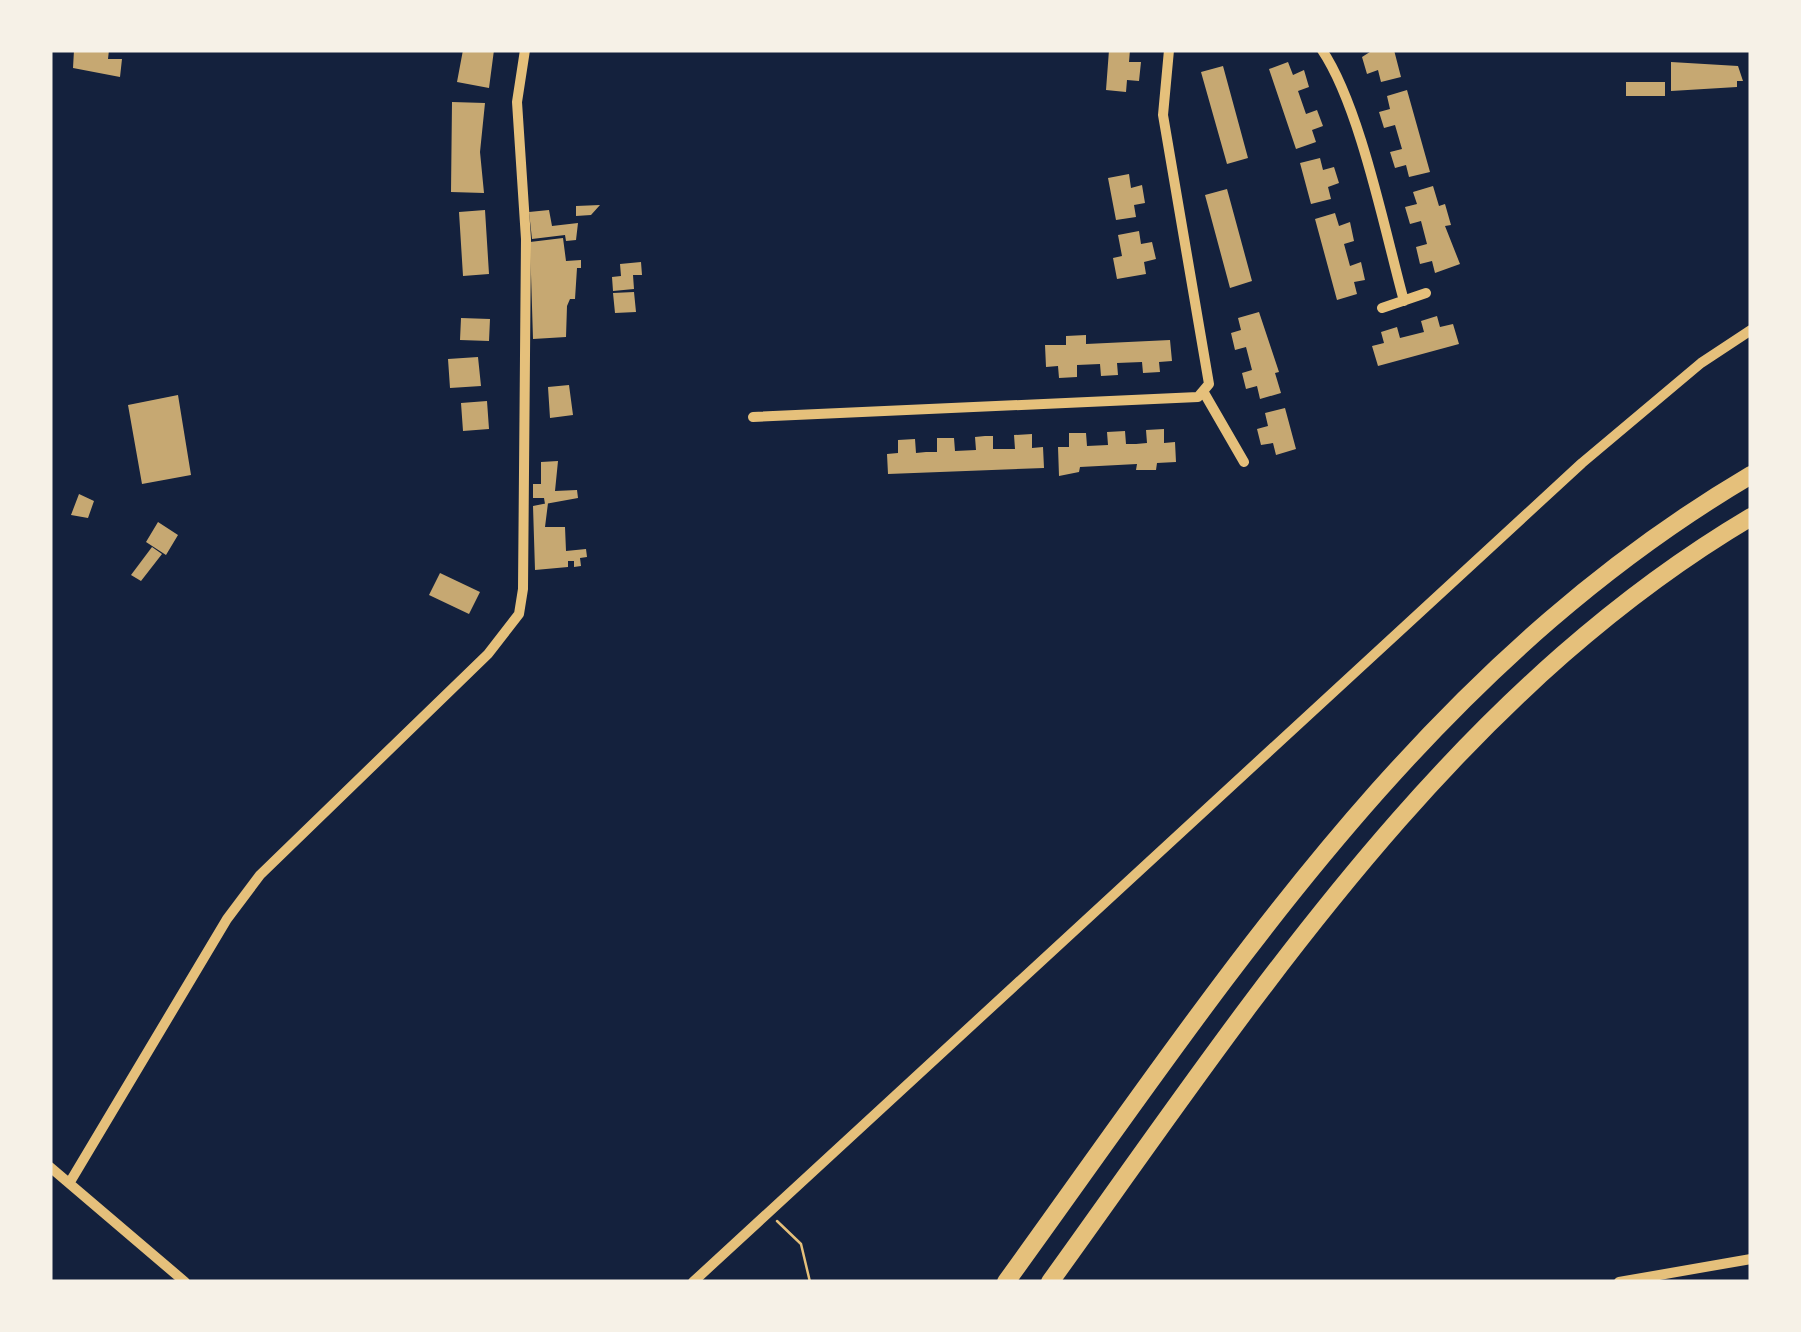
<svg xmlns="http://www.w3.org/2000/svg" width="1801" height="1332" font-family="Lato,sans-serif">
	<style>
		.building { fill: #c6a872 }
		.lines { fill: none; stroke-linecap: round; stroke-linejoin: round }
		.path { stroke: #e5c07b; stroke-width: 2.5 }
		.minor { stroke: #e5c07b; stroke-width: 10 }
		.motorway { stroke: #e5c07b; stroke-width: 18 }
	</style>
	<rect width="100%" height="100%" fill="#14213d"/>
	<!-- building -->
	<path class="building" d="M74,50H109L108,59H122L120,77L73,68Z
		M463,50H494L489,88L457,82Z
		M1109,50H1130L1129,62H1141L1139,81L1127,80L1126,92L1106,90Z
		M1373,50H1394L1401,77L1381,82L1378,70L1367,74L1362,57Z
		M1288,62L1293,75L1304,70L1309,87L1298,91L1306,114L1317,110L1323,126L1312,130L1316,142L1296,149L1269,69Z
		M1671,62L1738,66L1743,81H1737V87L1671,91Z
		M1223,66L1248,158L1227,164L1201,72Z
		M1626,82H1665V96H1626Z
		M1407,90L1430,172L1409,177L1406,165L1395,168L1390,152L1402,149L1395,125L1384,128L1379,112L1390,109L1387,96Z
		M452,102L485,103L480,152L484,193L451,192Z
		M1320,158L1323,170L1334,167L1339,183L1328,187L1331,199L1311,204L1300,163Z
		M1129,174L1131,188L1142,185L1145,203L1134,205L1136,217L1116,220L1108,178Z
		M1433,186L1439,206L1445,204L1451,225L1445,226L1460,264L1435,273L1432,261L1420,264L1416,247L1427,244L1421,221L1410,224L1405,207L1417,204L1413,192Z
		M1227,189L1252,281L1230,288L1205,195Z
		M600,205L591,215L576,216V206Z
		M485,210L489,274L463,276L459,212Z
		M549,210L552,226L578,223L576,240L566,241L565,235L532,239L529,212Z
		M1335,213L1339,226L1350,222L1354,241L1344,244L1350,266L1361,262L1365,280L1354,282L1357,294L1337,300L1315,219Z
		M1139,231L1141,244L1152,242L1156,259L1144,262L1146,274L1117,279L1113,258L1122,256L1118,235Z
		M563,238L566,261L581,260V268H577L575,299H570L567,306L566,337L533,339L530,242Z
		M641,262L642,275H633L634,289L613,291L612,277L621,276L620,264Z
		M634,292L636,312L615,313L613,293Z
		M1259,312L1279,372L1275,373L1281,393L1260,399L1257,386L1246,389L1242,373L1252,370L1246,347L1235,350L1231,333L1241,330L1238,318Z
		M1437,316L1440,327L1453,324L1459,344L1378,366L1372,346L1384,343L1381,332L1397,327L1400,338L1424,332L1421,321Z
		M461,318L490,319L489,341L460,340Z
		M1086,335V344L1170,340L1172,361L1159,362L1160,372L1143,373L1142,362L1117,363L1118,375L1101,376L1100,364L1077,365V377L1059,378L1058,366L1046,367L1045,345H1066V336Z
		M478,357L481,386L450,388L448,359Z
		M569,385L573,415L550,418L548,387Z
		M178,395L191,475L142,484L128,405Z
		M487,401L489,429L463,431L461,403Z
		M1285,408L1296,449L1276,455L1273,443L1261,445L1257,429L1268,426L1265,413Z
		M1164,429V443L1175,442L1176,462L1157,463L1156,470H1136L1137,464L1080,467L1079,472L1059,476L1058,447H1069V433H1086L1087,446L1108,445L1107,432L1125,431L1126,444H1136L1147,443L1146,430Z
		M1032,434V448L1043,447L1044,468L888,474L887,454L898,453V440L915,439L916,453L926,452H937V438H954L955,451L976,450L975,437L985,436H993V449H1015L1014,435Z
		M558,461L555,491L577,490L578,498L545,504L544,498H533V484H541V462Z
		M79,494L94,501L88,518L71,515Z
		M548,503L545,527H565L566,551L586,549L587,557L580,558L581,566L574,567V561H568V567L535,570L533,506Z
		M158,522L178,535L166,555L146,542Z
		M152,547L162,554L141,581L131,575Z
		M440,573L480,592L469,614L429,595Z"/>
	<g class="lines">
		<!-- path -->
		<path class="path" d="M777,1221L801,1244L810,1282"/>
		<!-- minor -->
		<path class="minor" d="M1322,50C1360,106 1385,232 1404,301
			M1382,308L1426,293
			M1203,391L1244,462
			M753,417L1198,397L1209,384L1163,115L1169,50
			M50,1167L185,1282
			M70,1182L227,919L260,875L488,654L519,614L523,589L526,239L517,102L525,50
			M693,1282L1582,463L1701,363L1751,330
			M1619,1282L1751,1259"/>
		<!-- motorway -->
		<path class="motorway" d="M1006,1282C1224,981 1422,669 1751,475
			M1050,1282C1251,1003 1449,696 1751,517"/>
	</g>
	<!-- border -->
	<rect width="1801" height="1332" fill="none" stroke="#f6f1e7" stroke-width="105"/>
</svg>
